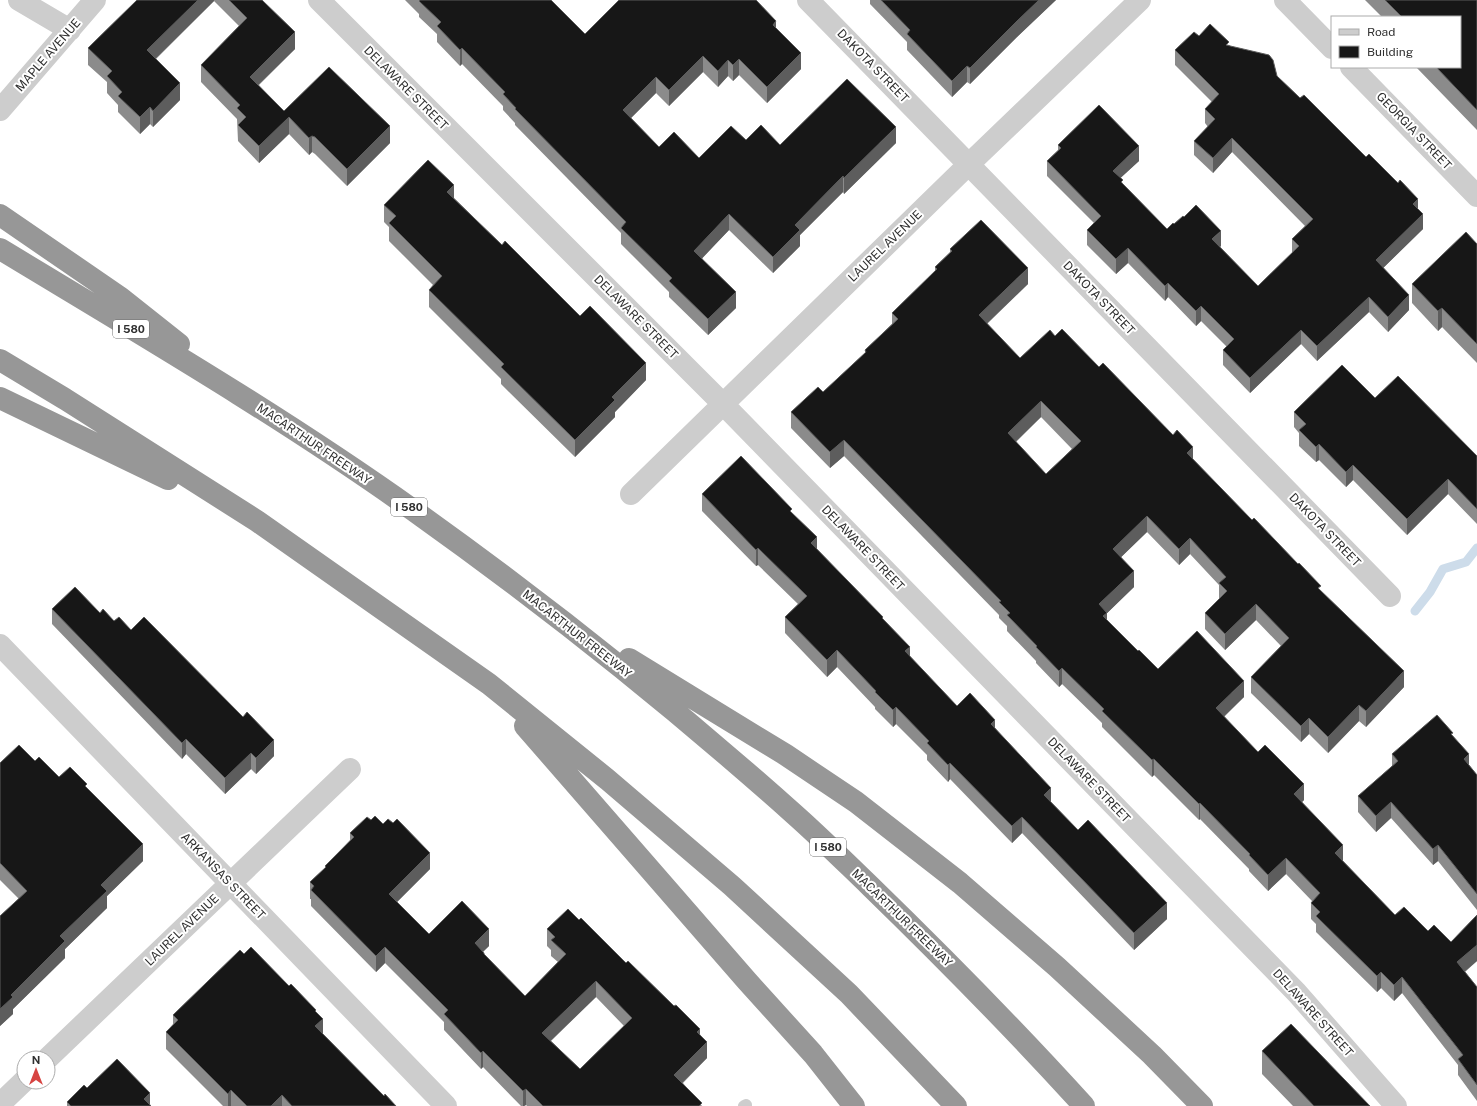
<svg xmlns="http://www.w3.org/2000/svg" width="1477" height="1106" font-family="'Public Sans',sans-serif">
	<style>
		.lines { fill: none; stroke-linecap: round; stroke-linejoin: round }
		.stream { stroke: #cddcea; stroke-width: 9 }
		.lane { stroke: #cdcdcd; stroke-width: 12 }
		.street { stroke: #cdcdcd; stroke-width: 22 }
		.highway { stroke: #979797; stroke-width: 22 }
		.wall { fill: #8b8b8b; fill-rule: evenodd }
		.shaded-wall { fill: #5d5d5d }
		.building { fill: #171717; stroke: #5d5d5d; fill-rule: evenodd }
		.labels { text-anchor: middle; dominant-baseline: central; stroke-width: 4; stroke-linejoin: round; paint-order: stroke }
		.shield { fill: #fff; stroke: #6e6e6e; stroke-width: 1 }
		.shield-label { font-size: 11px; font-weight: bold; fill: #303030 }
		.street-label { font-size: 12px; fill: #303030; stroke: #fff }
	</style>
	<rect width="100%" height="100%" fill="#fff"/>
	<g class="lines">
		<!-- stream -->
		<path class="stream" d="M1415,611L1430,592L1443,569L1466,562L1477,548"/>
		<!-- lane -->
		<path class="lane" d="M744,1106L746,1105"/>
		<!-- street -->
		<path class="street" d="M19,0L70,30
			M319,0L723,404L1297,993L1396,1106
			M808,0L1390,596
			M1285,0L1332,48
			M1351,67L1477,196
			M0,110L95,0
			M631,494L968,165L1140,0
			M0,645L446,1106
			M48,1058L350,769
			M0,1104L24,1081"/>
		<!-- highway -->
		<path class="highway" d="M0,215L121,298L179,344
			M0,249C139,333 281,416 413,510C545,604 673,706 794,814C820,837 845,862 870,886C943,957 1015,1030 1084,1106
			M0,360L65,399L257,521L489,684L608,780L732,886L849,994L956,1106
			M0,398L168,479
			M629,659L786,755L856,802L960,883L1057,967L1152,1055L1202,1106
			M525,726L747,981L813,1054L854,1106"/>
	</g>
	<!-- wall -->
	<path class="wall" d="M137,0H262L295,49L259,85L284,111L390,143L347,186L315,154L312,152L309,155L289,134L259,163L238,141L237,119L201,82V65L239,26L214,1L156,59L180,100L153,127L150,124L140,134L118,112V105L107,93V82L88,65V48Z
		M405,0H551L585,34L776,28L801,69L767,103L739,75L733,81L728,76L718,87L703,72L669,106L656,93L631,118L659,147L699,158L746,140L780,145L896,143L844,194L843,192L800,235V246L773,273L729,230L702,258L736,308L708,335L669,297V292L621,244V233L515,125V123L503,110V106L462,64L460,66L437,42V34L419,17V14Z
		M870,0H1056L1017,37L970,84L967,82L952,97L907,50V42L870,4Z
		M1365,0H1477V130L1416,67H1460V17H1382Z
		M1199,36L1229,45L1277,76L1418,209L1423,229L1383,268L1409,310L1388,332L1369,312L1317,361L1301,344L1250,393L1223,365V350L1227,347L1201,321L1196,326L1168,297L1165,301L1128,263L1116,274L1087,245V230L1094,223L1047,176V161L1058,150V145L1139,161L1120,178L1123,184L1167,229L1174,224L1221,246L1220,247L1258,286L1292,254V239L1305,226L1232,152L1213,173L1194,155V141L1208,127L1205,123V109L1212,102L1175,65V50Z
		M454,198L502,245L580,316L646,380L615,412V417L575,457L501,384V379L429,307V290L433,285L389,241V227L384,222V205Z
		M1477,244V363L1442,327L1438,331L1412,303V284Z
		M950,249L1028,284L987,324L1020,358L1055,336L1099,367L1193,460L1321,591L1404,687L1366,727L1359,721L1328,753L1309,734L1301,742L1251,693V677L1281,646L1256,620L1225,650L1205,629V613L1219,599V585L1190,554L1179,565L1147,532L1121,557L1134,587L1107,613V620L1138,651L1158,669L1244,697L1224,717L1304,800L1302,802L1343,861L1395,915L1451,942L1477,915V961L1465,972L1477,987V1101L1458,1075V1065L1402,993L1394,1001L1381,988L1377,992L1316,932V924L1311,919V903L1312,901L1286,874L1268,891L1249,871V869L1200,819L1199,820L1154,775L1152,777L1102,727V723L1062,684L1059,687L1036,663V661L1007,631V626L999,618V615L844,456L830,468L791,428V412L823,392L865,353V350L892,324V313L935,272V267L950,252ZM1041,417L1072,449L1046,474L1016,442Z
		M1375,398L1477,456V524L1448,494L1407,535L1353,480L1346,487L1319,460L1316,462L1299,446V433L1294,427V412Z
		M702,494L792,513L817,550L883,619L910,657L957,706L995,728L1051,802L1078,830L1167,919L1134,950L1022,833L1012,843L950,779L948,782L927,760V755L896,724L893,727L875,709V707L837,667L827,677L785,633V617L798,604L758,565L756,566L702,511Z
		M52,609L100,613L114,621L131,630L274,756L256,774L251,769L225,794L186,754L182,759L52,624Z
		M1453,736L1469,765L1477,775V910L1438,861L1433,865L1391,818L1376,832L1358,812V796L1392,766V754Z
		M35,761L59,777L87,788L143,861L107,896V908L65,949V958L13,1009V1014L0,1026V916L19,899L0,880V763Z
		M371,820L383,824L430,869L397,902L429,934L489,946L483,952L484,955L525,996L558,962L551,956V950L547,946V929L579,920L626,963L700,1034L707,1058L683,1083L702,1106H527L526,1105L524,1106H521L483,1067L481,1069L444,1030V1022L385,963L376,972L311,906V899H310V882L325,868V866L350,840V833ZM596,997L624,1026L580,1069L551,1041Z
		M244,954L289,986L316,1012L323,1034L384,1096L396,1106H223L166,1049V1032L173,1024V1015Z
		M1262,1051L1370,1106H1293L1262,1074Z
		M87,1088L150,1104L151,1106H67V1102Z"/>
	<!-- shaded-wall -->
	<path class="shaded-wall" d="M198,0H214V1L147,67V50Z
		M1039,0H1056L1017,37L970,84V68L1017,21Z
		M776,21V37L773,25Z
		M295,32V49L250,93V77Z
		M462,48V64L460,66V50Z
		M801,53V69L767,103V87Z
		M703,56V72L669,106V90Z
		M739,59V75L733,81V65Z
		M728,60V76L718,87V71Z
		M967,66V82L952,97V81Z
		M656,77V93L623,126V110Z
		M180,83V100L153,127V111Z
		M150,107V124L140,134V117Z
		M289,117V134L259,163V146Z
		M390,126V143L347,186V169Z
		M896,127V143L844,194V178Z
		M312,136V152L309,155V138Z
		M1232,138V152L1213,173V158Z
		M1139,146V161L1113,185V171Z
		M843,176V192L800,235V246L773,273V257L795,225Z
		M454,185V203L447,192Z
		M1418,199V214L1413,204Z
		M729,214V230L694,267V251Z
		M1423,214V229L1376,275V260Z
		M1221,231V246L1212,254V239Z
		M1128,248V263L1116,274V259Z
		M1028,268V284L979,331V315Z
		M1168,283V297L1165,301V286Z
		M736,292V308L708,335V319Z
		M1409,295V310L1388,332V317Z
		M1369,297V312L1317,361V346Z
		M1201,306V321L1196,326V311Z
		M1442,308V327L1438,331V311Z
		M1301,330V344L1250,393V378Z
		M646,363V380L615,412V417L575,457V440L612,397Z
		M1041,401V417L1008,449V433Z
		M844,440V456L830,468V452Z
		M1319,444V460L1316,462V447Z
		M1193,447V463L1187,453Z
		M1353,465V480L1346,487V472Z
		M1448,479V494L1407,535V519Z
		M1147,516V532L1113,565V549Z
		M817,537V554L811,543Z
		M1190,538V554L1179,565V549Z
		M758,548V565L756,566V550Z
		M1134,571V587L1099,621V604Z
		M1256,604V620L1225,650V634Z
		M1107,613V629L1103,616Z
		M910,647V663L905,651Z
		M837,650V667L827,677V660Z
		M1062,668V684L1059,687V671Z
		M1404,671V687L1366,727V711Z
		M1244,681V697L1216,724V708Z
		M1359,705V721L1328,753V737Z
		M896,707V724L893,727V710Z
		M1309,718V734L1301,742V726Z
		M995,720V736L991,724Z
		M186,739V754L182,759V743Z
		M274,740V756L256,774V758Z
		M251,753V769L225,794V778Z
		M1469,754V771L1464,759Z
		M1154,759V775L1152,777V760Z
		M950,763V779L948,782V765Z
		M1304,784V800L1294,810V794Z
		M1051,788V805L1044,795Z
		M1391,802V818L1376,832V816Z
		M1200,803V819L1199,820V804Z
		M1022,817V833L1012,843V826Z
		M143,844V861L107,896V908L65,949V958L13,1009V1014L0,1026V1009L11,995L60,936L101,885Z
		M1343,845V861L1335,853Z
		M1438,845V861L1433,865V849Z
		M430,853V869L389,910V894Z
		M1286,858V874L1268,891V875Z
		M1167,903V919L1134,950V933Z
		M489,929V946L475,959V943Z
		M1477,945V961L1457,978V962Z
		M385,947V963L376,972V956Z
		M1381,972V988L1377,992V976Z
		M1402,977V993L1394,1001V985Z
		M596,981V997L542,1049V1033Z
		M316,1010V1025L323,1019V1036L315,1044V1011Z
		M700,1029V1045L697,1032Z
		M707,1042V1058L674,1091V1075Z
		M483,1051V1067L481,1069V1053Z
		M526,1089V1105L524,1106H523V1091Z
		M231,1090V1106H228V1094Z
		M150,1093V1106L144,1099Z
		M282,1095V1106H271Z"/>
	<!-- building -->
	<path class="building" d="M137,0H198L147,50L180,83L153,111L150,107L140,117L118,96L122,92L107,76L112,71L88,48Z
		M229,0H262L295,32L250,77L284,111L329,67L390,126L347,169L315,137L312,136L309,138L289,117L259,146L238,125L246,117L237,108L240,105L201,65L247,18Z
		M420,0H551L585,34L619,0H756L776,21L773,25L801,53L767,87L739,59L733,65L728,60L718,71L703,56L669,90L656,77L623,110L659,147L674,132L699,158L731,126L746,140L761,125L780,145L847,79L896,127L844,178L843,176L795,225L800,230L773,257L729,214L694,251L736,292L708,319L669,281L672,278L621,228L626,222L515,109L516,108L503,94L505,92L462,48L460,50L437,26L441,22L419,1Z
		M881,0H1039L1017,21L970,68L967,66L952,81L907,34L910,30Z
		M1385,0H1477V110L1436,67H1460V17H1402Z
		M1210,24L1229,42L1226,45L1269,55L1273,60L1277,76L1300,98L1304,95L1366,157L1369,154L1398,183L1400,180L1418,199L1413,204L1423,214L1376,260L1409,295L1388,317L1369,297L1317,346L1301,330L1250,378L1223,350L1234,339L1201,306L1196,311L1168,283L1165,286L1128,248L1116,259L1087,230L1101,216L1047,161L1061,148L1058,145L1099,105L1139,146L1113,171L1123,180L1121,182L1167,229L1173,223L1174,224L1183,216L1184,217L1196,205L1221,231L1212,239L1258,286L1299,246L1292,239L1313,219L1232,138L1213,158L1194,141L1215,119L1205,109L1219,94L1175,50L1194,32L1199,36Z
		M428,160L454,185L447,192L502,245L505,241L580,316L590,306L646,363L612,397L615,400L575,440L501,367L504,364L429,290L442,276L389,223L396,216L384,205Z
		M981,220L1028,268L979,315L1020,358L1050,330L1055,336L1062,329L1099,367L1103,363L1173,435L1177,430L1193,447L1187,453L1252,520L1254,518L1298,564L1299,563L1321,586L1318,588L1404,671L1366,711L1359,705L1328,737L1309,718L1301,726L1251,677L1289,638L1256,604L1225,634L1205,613L1227,591L1219,583L1226,577L1190,538L1179,549L1147,516L1113,549L1134,571L1099,604L1107,613L1103,616L1138,651L1139,650L1158,669L1197,631L1244,681L1216,708L1258,752L1265,745L1304,784L1294,794L1343,845L1335,853L1395,915L1404,907L1428,931L1434,925L1451,942L1477,915V945L1457,962L1477,987V1085L1458,1059L1463,1055L1402,977L1394,985L1381,972L1377,976L1316,916L1320,912L1311,903L1320,893L1286,858L1268,875L1249,855L1250,854L1200,803L1199,804L1154,759L1152,760L1102,711L1104,709L1062,668L1059,671L1036,647L1037,646L1007,615L1010,613L999,602L1001,601L844,440L830,452L791,412L818,387L823,392L866,352L865,350L898,319L892,313L937,269L935,267L952,251L950,249ZM1041,401L1081,441L1046,474L1008,433Z
		M1466,232L1477,244V344L1442,308L1438,311L1412,284Z
		M1342,365L1375,398L1398,376L1477,456V509L1448,479L1407,519L1353,465L1346,472L1319,444L1316,447L1299,430L1306,424L1294,412Z
		M741,456L792,509L790,511L817,537L811,543L883,617L882,618L910,647L905,651L957,706L970,693L995,720L991,724L1051,788L1044,795L1078,830L1088,820L1167,903L1134,933L1022,817L1012,826L950,763L948,765L927,743L929,741L896,707L893,710L875,692L876,691L837,650L827,660L785,617L807,596L758,548L756,550L702,494Z
		M75,587L100,613L103,609L114,621L119,617L131,630L144,617L243,717L247,712L274,740L256,758L251,753L225,778L186,739L182,743L52,609Z
		M1437,715L1453,733L1451,734L1469,754L1464,759L1477,775V894L1438,845L1433,849L1391,802L1376,816L1358,796L1398,761L1392,754Z
		M19,745L35,761L39,757L59,777L70,767L87,784L85,786L143,844L101,885L107,891L60,936L65,941L11,995L13,997L0,1009V916L27,891L0,863V763Z
		M375,816L383,824L388,819L393,823L397,819L430,853L389,894L429,934L462,901L489,929L475,943L484,953V954L525,996L566,954L551,940L555,937L547,929L568,909L579,920L581,918L626,963L628,961L674,1006L676,1005L700,1029L697,1032L707,1042L674,1075L702,1103L699,1106H543L526,1089L523,1091L483,1051L481,1053L444,1014L448,1010L385,947L376,956L311,890L314,886L310,882L326,867L325,866L354,837L350,833L367,817L371,820ZM596,981L632,1018L580,1069L542,1033Z
		M251,947L289,986L291,984L316,1010L315,1011L323,1019L315,1026L384,1096L385,1094L396,1106H292L282,1095L271,1106H247L231,1090L228,1094L166,1032L178,1020L173,1015L240,950L244,954Z
		M1291,1024L1370,1106H1314L1262,1051Z
		M117,1059L150,1093L144,1099L151,1106H71L67,1102L84,1085L87,1088Z"/>
	<g class="labels">
		<!-- shield labels -->
		<g class="shield">
			<rect x="113" y="320" width="36" height="18" rx="3"/>
			<rect x="391" y="498" width="36" height="18" rx="3"/>
			<rect x="810" y="838" width="36" height="18" rx="3"/>
		</g>
		<g class="shield-label">
			<text x="131" y="329">I 580</text>
			<text x="409" y="507">I 580</text>
			<text x="828" y="847">I 580</text>
		</g>
		<!-- street labels -->
		<g class="street-label">
			<text transform="translate(48 55) rotate(-49)">MAPLE AVENUE</text>
			<text transform="translate(873 66) rotate(46)">DAKOTA STREET</text>
			<text transform="translate(406 88) rotate(45)">DELAWARE STREET</text>
			<text transform="translate(1414 131) rotate(46)">GEORGIA STREET</text>
			<text transform="translate(885 246) rotate(-44)">LAUREL AVENUE</text>
			<text transform="translate(1099 298) rotate(46)">DAKOTA STREET</text>
			<text transform="translate(636 317) rotate(45)">DELAWARE STREET</text>
			<text transform="translate(314 444) rotate(34)">MACARTHUR FREEWAY</text>
			<text transform="translate(1325 530) rotate(46)">DAKOTA STREET</text>
			<text transform="translate(863 548) rotate(46)">DELAWARE STREET</text>
			<text transform="translate(577 634) rotate(38)">MACARTHUR FREEWAY</text>
			<text transform="translate(1089 780) rotate(46)">DELAWARE STREET</text>
			<text transform="translate(223 876) rotate(46)">ARKANSAS STREET</text>
			<text transform="translate(902 918) rotate(44)">MACARTHUR FREEWAY</text>
			<text transform="translate(182 930) rotate(-44)">LAUREL AVENUE</text>
			<text transform="translate(1313 1013) rotate(48)">DELAWARE STREET</text>
		</g>
	</g>
	<!-- legend -->
	<rect x="1331" y="16" width="130" height="52" fill="#ffffff" stroke="#acacac"/>
	<rect x="1339" y="29" width="20" height="6" fill="#cdcdcd" stroke="#acacac"/>
	<text x="1367" y="36" font-size="12" fill="#303030">Road</text>
	<rect x="1339" y="46" width="20" height="12" fill="#171717" stroke="#acacac"/>
	<text x="1367" y="56" font-size="12" fill="#303030">Building</text>
	<!-- north arrow -->
	<g transform="translate(36 1070)"><circle r="19" fill="#ffffff" stroke="#acacac"/>
	<path d="M0-3L7 15L0 10L-7 15Z" fill="#d74442"/>
	<text y="-6" font-size="11" font-weight="bold" text-anchor="middle" fill="#303030">N</text>
	</g>
</svg>
